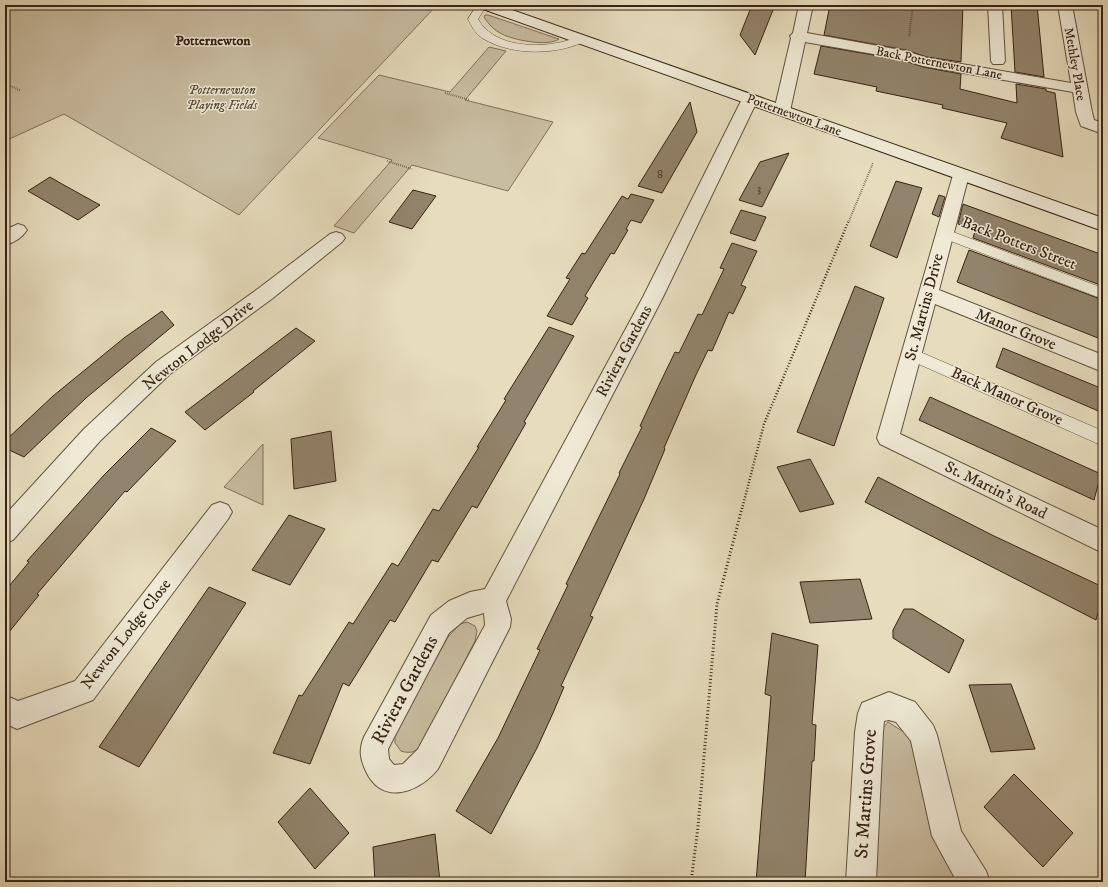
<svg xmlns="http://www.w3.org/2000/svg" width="1108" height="887" font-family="'IM FELL DW Pica',serif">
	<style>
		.green { fill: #c9bda1; stroke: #80705a }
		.building { fill: #92846c; stroke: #362314 }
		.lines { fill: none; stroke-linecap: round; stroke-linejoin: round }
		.lane-casing { stroke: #62523e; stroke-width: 1 }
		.street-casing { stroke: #62523e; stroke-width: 2 }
		.secondary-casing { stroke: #362314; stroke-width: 2 }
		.path-far2 { stroke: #362314; stroke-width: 2; stroke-dasharray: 0.5 1.5; stroke-linecap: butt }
		.path-far1 { stroke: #362314; stroke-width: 2.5; stroke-dasharray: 1 2; stroke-linecap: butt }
		.path { stroke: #362314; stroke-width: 3; stroke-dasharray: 1 2.5; stroke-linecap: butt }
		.lane { fill: #efe9d5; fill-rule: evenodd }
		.street { fill: #efe9d5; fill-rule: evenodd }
		.secondary { fill: #efe9d5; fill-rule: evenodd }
		.labels { text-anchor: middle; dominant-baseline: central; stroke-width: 3; stroke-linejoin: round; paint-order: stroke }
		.far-number-label { font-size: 12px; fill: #4d3b2a }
		.far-street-label { font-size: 13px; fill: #362314; stroke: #efe9d5 }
		.far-park-label { font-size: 13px; font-style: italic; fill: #5b4a37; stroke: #efe9d5 }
		.far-neighbourhood-label { font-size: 14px; font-weight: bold; fill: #362314; stroke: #efe9d5 }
		.street-label { font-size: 16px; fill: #362314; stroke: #efe9d5 }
		.near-street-label { font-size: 19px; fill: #362314; stroke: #efe9d5 }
	</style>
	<rect width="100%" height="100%" fill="#e7ddbe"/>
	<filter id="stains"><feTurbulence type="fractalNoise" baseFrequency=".005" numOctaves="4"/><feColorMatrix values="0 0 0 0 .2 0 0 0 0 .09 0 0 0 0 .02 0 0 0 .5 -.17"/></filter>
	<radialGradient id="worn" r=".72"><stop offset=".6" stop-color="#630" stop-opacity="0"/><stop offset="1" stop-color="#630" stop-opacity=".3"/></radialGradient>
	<!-- green -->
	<path class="green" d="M5,5H437L239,215L64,114L5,141Z
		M485,15H488L559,39C548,47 513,40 502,34C494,30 489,25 484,17Z
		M489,47L506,51L465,100L553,122L508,191L412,165L354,233L334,226L392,160L318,138L379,75L450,92Z
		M263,444V505L224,487Z
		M467,622L475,626L477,631L475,641L422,745C416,752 410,754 401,751L395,743V733L448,637L460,624Z
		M888,722L907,734L918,758L964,882H873L879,733Z"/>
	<!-- building -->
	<path class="building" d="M752,5H775L755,55L740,35Z
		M830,5H963L961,62L927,57L906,50L824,35Z
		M1011,5H1037L1044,77L1015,72Z
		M821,46L902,60L923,67L961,74L960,89L1017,103L1016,84L1046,89V91L1055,93L1063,157L1001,138L1007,123L942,108L943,105L876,91L877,87L814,74Z
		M690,102L697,132L662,193L638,186Z
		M789,153L762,207L739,200L760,162Z
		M50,177L62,184L100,205L78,220L28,191Z
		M896,181L922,188L897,258L870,246Z
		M413,190L436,196L412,229L389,222Z
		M631,194L654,200L641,223L631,220L626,229L628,230L614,254L611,253L585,296L588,298L572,325L547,316L570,279L566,278L582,253L585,254L622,196L628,199Z
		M939,195L945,197L939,217L932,214Z
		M963,204L1103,255V286L973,238L975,231L958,224Z
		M741,210L766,217L755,241L730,233Z
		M732,243L757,251L741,285L746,287L733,314L729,312L712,351L708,350L695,377L664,448L665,449L644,499L590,616L593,617L561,686L564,687L553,713L537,748L491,834L456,811L498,738L518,696L540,650L537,649L568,585L566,584L620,474L619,473L642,427L640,426L660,383L675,352L679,353L698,314L702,315L724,269L720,268Z
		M969,250L1103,300V340L957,282Z
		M855,286L884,298L834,446L797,432Z
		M162,311L174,325L86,398L24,457L5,448V441L53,396L124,338Z
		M549,327L574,336L524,422L526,423L477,508L472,506L438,562L432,560L395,622L390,620L349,686L343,683L310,764L273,753L299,695L302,696L349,622L353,624L392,563L398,566L433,509L439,511L479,447H477L506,400L504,399Z
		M296,328L315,341L253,391L254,392L205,430L185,412Z
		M1003,348L1103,389V413L996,367Z
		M930,397L1101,474L1094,500L919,420Z
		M151,428L176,441L127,492L125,491L37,594L39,595L5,637V591L29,562L27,561L104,475Z
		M331,431L336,481L294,489L291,439Z
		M810,459L834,504L800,512L777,467Z
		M878,477L994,536L1103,587V596L1096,620L865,502Z
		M289,515L325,529L290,585L252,570Z
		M860,579L872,619L810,623L800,582Z
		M209,587L246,603L139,767L99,747Z
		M904,609H913L964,640L949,673L893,638V630Z
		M772,633L818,645L812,724L816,725L814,761H812L805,882H756L771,696L765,694Z
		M1011,684L1035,749L991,752L969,685Z
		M1014,774L1073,833L1043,867L984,807Z
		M310,788L349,833L315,869L278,822Z
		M435,834L440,882H375L373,847Z"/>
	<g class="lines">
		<!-- lane casing -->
		<g class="lane-casing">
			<path id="lane" d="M477,5H487L478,19C492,45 531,48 557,43C565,42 573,38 581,36L587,39C583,43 578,44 573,46C546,55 508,54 482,38C475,33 472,27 468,19Z
				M945,229L1103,288V299L940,237L938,234L940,231Z
				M911,348L1103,431V446L905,358L903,354L905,350Z"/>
		</g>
		<!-- street casing -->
		<g class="street-casing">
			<path id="street" d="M799,5H813L807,33L906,51L927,58L1071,83L1058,5H1072L1092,112L1094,120L1103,123V134L1081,126L1076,112L1073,92L923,66L902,59L805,42L790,111L788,114H776L774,111L791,38L790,36L793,33Z
				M988,5H1002L1005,61L1003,64H993L991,61Z
				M750,94L755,96L758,99L663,297L506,601L511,619L510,627L438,769C418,794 380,806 365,769C360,758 359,749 364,737L431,615L449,601L470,592L485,589L643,297L742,99L745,96ZM484,613L485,625L418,749L403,764L394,765L389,759L388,749L449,633L467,618Z
				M961,170L967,171L969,175L939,290L1103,355V372L935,304L900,434L1103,530V553L880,444L877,438L953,175L955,171Z
				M18,224L24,226L27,230C22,238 13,243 5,245V230Z
				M336,232L342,234L345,238L342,242L273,298L170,374L100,441L13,540L5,543V515L84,429L156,362L259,288L330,234Z
				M220,502L228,505L232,512L228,519L93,700L17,729L5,723V695L18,701L75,681L212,505Z
				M889,692L915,702L933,725L937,735L961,831L986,871L990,882H957L932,836L911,741L896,722L889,720L884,721L883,732L876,882H846L855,732L858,713L862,703Z"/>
		</g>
		<!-- secondary casing -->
		<g class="secondary-casing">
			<path id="secondary" d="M478,5H498L1103,218V231L480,8Z"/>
		</g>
		<!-- path-far2 -->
		<path class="path-far2" d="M909,36L913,5
			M5,83L21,91
			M445,93L470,100
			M387,161L412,169
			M849,221L873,163"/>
		<!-- path-far1 -->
		<path class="path-far1" d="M742,509L764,424L849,220"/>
		<!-- path -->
		<path class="path" d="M691,882L698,827L717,604L742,508"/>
		<!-- lane -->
		<use href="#lane" class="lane"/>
		<!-- street -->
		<use href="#street" class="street"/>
		<!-- secondary -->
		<use href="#secondary" class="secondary"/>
	</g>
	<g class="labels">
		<!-- far-number labels -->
		<g class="far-number-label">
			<text x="660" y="174">8</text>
			<text x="759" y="188">3</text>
		</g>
		<!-- far-street labels -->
		<g class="far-street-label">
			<text transform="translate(939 63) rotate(11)">Back Potternewton Lane</text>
			<text transform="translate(1075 64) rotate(80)">Methley Place</text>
			<text transform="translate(794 115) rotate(20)">Potternewton Lane</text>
		</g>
		<!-- far-park labels -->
		<g class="far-park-label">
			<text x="222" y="90">Potternewton<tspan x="222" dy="15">Playing Fields</tspan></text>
		</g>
		<!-- far-neighbourhood labels -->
		<g class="far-neighbourhood-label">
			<text x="213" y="41">Potternewton</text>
		</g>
		<!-- street labels -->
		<g class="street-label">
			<text transform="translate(1019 243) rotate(21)">Back Potters Street</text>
			<text transform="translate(924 307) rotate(-75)">St. Martins Drive</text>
			<text transform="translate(1016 329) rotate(22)">Manor Grove</text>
			<text transform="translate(198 345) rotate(-38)">Newton Lodge Drive</text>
			<text transform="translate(624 351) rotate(-62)">Riviera Gardens</text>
			<text transform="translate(1007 396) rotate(24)">Back Manor Grove</text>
			<text transform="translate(996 490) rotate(26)">St. Martin's Road</text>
			<text transform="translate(126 634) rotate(-52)">Newton Lodge Close</text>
		</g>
		<!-- near-street labels -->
		<g class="near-street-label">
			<text transform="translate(405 690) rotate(-62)">Riviera Gardens</text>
			<text transform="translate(866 794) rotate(-86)">St Martins Grove</text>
		</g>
	</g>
	<!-- margin -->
	<rect width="1108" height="887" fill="none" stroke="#e7ddbe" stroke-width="20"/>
	<rect x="6" y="6" width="1096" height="875" fill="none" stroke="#362314" stroke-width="2"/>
	<rect x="10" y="10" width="1088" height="867" fill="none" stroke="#362314"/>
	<rect width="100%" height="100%" filter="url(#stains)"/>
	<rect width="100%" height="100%" fill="url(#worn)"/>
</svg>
